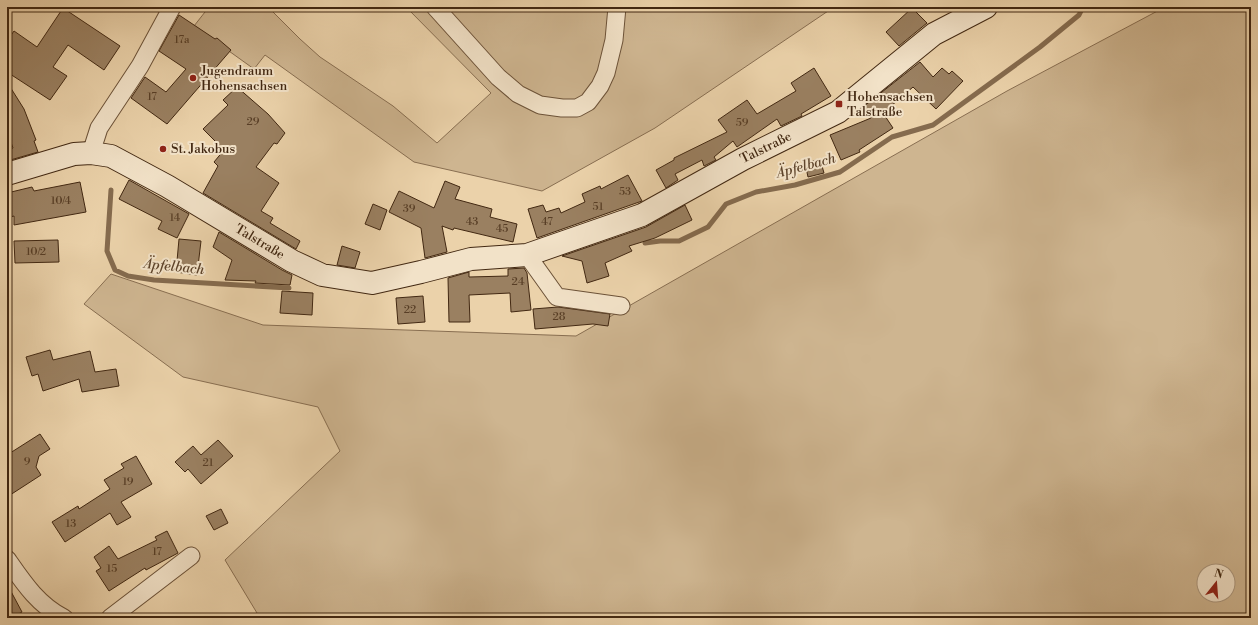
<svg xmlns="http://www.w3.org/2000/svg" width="1258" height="625" font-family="'Libre Bodoni',serif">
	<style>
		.green { fill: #ceb590; stroke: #886e51; fill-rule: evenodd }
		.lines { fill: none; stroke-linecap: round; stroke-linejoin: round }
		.stream { stroke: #856b4e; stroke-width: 5 }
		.building { fill: #9a8061; stroke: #422812 }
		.street-casing { stroke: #6c5238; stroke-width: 19 }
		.secondary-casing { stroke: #422812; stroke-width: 24 }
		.street { stroke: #f2e2c8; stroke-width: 17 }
		.secondary { stroke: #f2e2c8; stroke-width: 22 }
		.poi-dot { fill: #8f2418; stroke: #f2e2c8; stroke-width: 1.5 }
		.labels { text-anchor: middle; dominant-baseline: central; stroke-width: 4; stroke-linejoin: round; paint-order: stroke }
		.number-label { font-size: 11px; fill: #583e26 }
		.poi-label { font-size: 13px; fill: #422812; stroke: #f2e2c8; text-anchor: start }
		.street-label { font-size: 13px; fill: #422812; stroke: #f2e2c8 }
		.water-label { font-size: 14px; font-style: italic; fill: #5e442b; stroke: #f2e2c8 }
	</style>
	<rect width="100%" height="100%" fill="#ebd2aa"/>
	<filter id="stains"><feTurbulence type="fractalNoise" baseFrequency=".005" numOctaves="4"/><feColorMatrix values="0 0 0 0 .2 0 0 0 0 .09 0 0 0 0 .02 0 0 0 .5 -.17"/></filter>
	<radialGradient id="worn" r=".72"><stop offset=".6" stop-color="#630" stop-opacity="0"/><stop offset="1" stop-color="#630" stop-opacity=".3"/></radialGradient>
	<!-- green -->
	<path class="green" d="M198,7H268L300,39L320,57L393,106L437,143L491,93L406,7H834L655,128L542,191L414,162L265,55L254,69L194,26L205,12Z
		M1165,7H1251V618H260L225,560L340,451L318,407L183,377L84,304L111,274L263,325L576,336L1007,91ZM1204,571H1228V595H1204Z"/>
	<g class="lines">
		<!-- stream -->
		<path class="stream" d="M111,190L107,251L115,270L128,276L154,280L289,288
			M645,243L660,241H679L708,227L726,204L756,192L795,185L840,172L892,137L933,125L1040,47L1079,15L1083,7"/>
	</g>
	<!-- building -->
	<path class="building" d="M63,8L120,46L104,70L68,45L53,67L67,76L50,100L7,72V41L14,31L37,47Z
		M912,8L927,23L899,46L886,32Z
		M179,15L215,39L217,38L231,50L167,124L131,98L145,77L166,92L186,69L159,51Z
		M920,62L933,77L942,68L949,74L952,71L963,81L936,109L913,87L883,113L893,128L859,150L860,152L841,160L830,135L871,118L863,107Z
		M814,68L831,96L801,114L802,116L781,126L777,119L737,147L733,141L714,157L716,160L704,166L702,160L675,174L678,180L666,188L656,170L674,160V158L727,132L718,120L747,100L757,114L796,91L791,83Z
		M7,82L24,109L36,140L34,141L38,152L7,161V151L13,148L7,131Z
		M237,87L268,114L285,133L277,144L274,143L256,167L279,183L261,211L273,218L270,223L300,241L296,249L203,193L218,166L214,162L224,150L203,129L228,105L223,100Z
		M820,159L824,173L808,177L805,163Z
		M628,175L642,201L537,238L528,209L543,205L546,212L559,208L561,213L585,202L582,194L600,186L601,189Z
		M129,180L189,214L177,238L158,229L162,221L119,199Z
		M445,181L460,187L455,199L492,209L490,217L517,224L513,242L454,228L453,230L442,226L447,252L425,258L421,228L389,212L399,191L434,208Z
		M80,182L86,212L14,225V216L7,218V193L32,187L34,191Z
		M373,204L387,210L380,230L365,224Z
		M685,205L692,220L655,238L629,246L632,251L605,263L609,276L587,283L582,261L562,256L646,227Z
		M219,232L282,270L292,275L290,285L255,283L256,281L225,280L232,260L213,247Z
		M179,239L201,241L197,275L176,272Z
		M58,240L59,262L15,263L14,241Z
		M342,246L360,252L355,268L337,265Z
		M524,268L527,273L531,310L511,312L510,293L469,295L470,322H449L448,278L469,272V277L508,276V269Z
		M282,291L313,293L312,315L280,313Z
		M423,296L425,322L398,324L396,298Z
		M558,307L610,314L608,326L593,324L535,329L533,309Z
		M50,350L53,360L90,351L95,372L116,369L119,386L82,392L79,379L43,391L38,374L32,376L26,357Z
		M40,434L50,449L39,456L36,467L41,475L7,497V455Z
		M218,440L233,456L201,484L188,469L185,472L175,462L193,446L201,455Z
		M136,456L152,484L121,502L131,517L117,525L110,513L65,542L52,522L78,506L79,509L110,489L104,480L124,468L121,464Z
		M221,509L228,523L214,530L206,516Z
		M167,531L178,553L146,570L145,568L109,591L96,571L101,568L94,557L109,546L118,559L157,540L155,537Z
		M7,584L22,612L11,618H7Z"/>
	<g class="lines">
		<!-- street casing -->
		<g class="street-casing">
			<path id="street" d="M435,7L498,77L518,94L540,105L562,108H577L588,102L600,86L606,73L614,40L617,7
				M91,153L99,128L140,66L172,7
				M527,255L557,297L621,306
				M7,559C23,582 38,605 64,618
				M110,618L191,556"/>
		</g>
		<!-- secondary casing -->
		<g class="secondary-casing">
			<g id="secondary">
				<path id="s1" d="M7,174L74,154L91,153L111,156L167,186L292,261L322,275L372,283L421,272L471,259L527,255L642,215L743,159L838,112L934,34L986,7"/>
			</g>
		</g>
		<!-- street -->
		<use href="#street" class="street"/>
		<!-- secondary -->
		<use href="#secondary" class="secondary"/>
	</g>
	<!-- markers -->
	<g class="poi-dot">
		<circle cx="193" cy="78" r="4"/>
		<rect x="835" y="100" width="8" height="8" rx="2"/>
		<circle cx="163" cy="149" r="4"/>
	</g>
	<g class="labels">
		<!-- number labels -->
		<g class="number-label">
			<text x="182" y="40">17a</text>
			<text x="152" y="97">17</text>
			<text x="253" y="122">29</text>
			<text x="742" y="123">59</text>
			<text x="625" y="192">53</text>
			<text x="61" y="201">10/4</text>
			<text x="598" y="207">51</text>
			<text x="409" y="209">39</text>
			<text x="175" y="218">14</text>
			<text x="472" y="222">43</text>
			<text x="547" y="222">47</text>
			<text x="502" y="229">45</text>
			<text x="36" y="252">10/2</text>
			<text x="518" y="282">24</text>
			<text x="410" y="310">22</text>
			<text x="559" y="317">28</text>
			<text x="27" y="462">9</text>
			<text x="208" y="463">21</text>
			<text x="128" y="482">19</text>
			<text x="71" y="524">13</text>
			<text x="157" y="552">17</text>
			<text x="112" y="569">15</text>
		</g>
		<!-- poi labels -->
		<g class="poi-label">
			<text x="201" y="71">Jugendraum<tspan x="201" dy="15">Hohensachsen</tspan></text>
			<text x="847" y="97">Hohensachsen<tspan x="847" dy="15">Talstraße</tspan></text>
			<text x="171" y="149">St. Jakobus</text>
		</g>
		<!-- street labels -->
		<g class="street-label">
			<text stroke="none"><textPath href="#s1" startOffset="821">Talstraße</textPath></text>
			<text stroke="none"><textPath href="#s1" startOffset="279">Talstraße</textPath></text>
		</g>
		<!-- water labels -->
		<g class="water-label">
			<text transform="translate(806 166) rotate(-15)">Äpfelbach</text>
			<text transform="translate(174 267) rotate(6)">Äpfelbach</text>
		</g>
	</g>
	<!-- margin -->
	<rect width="1258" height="625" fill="none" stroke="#ebd2aa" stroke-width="24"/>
	<rect x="8" y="8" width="1242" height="609" fill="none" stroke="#422812" stroke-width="2"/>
	<rect x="12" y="12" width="1234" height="601" fill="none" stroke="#422812"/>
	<!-- north arrow -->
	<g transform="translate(1216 583) rotate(17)"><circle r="19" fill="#f2e2c8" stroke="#ac987f"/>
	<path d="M0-3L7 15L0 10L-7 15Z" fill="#8f2418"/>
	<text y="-6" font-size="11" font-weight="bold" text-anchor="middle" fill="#422812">N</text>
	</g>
	<rect width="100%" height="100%" filter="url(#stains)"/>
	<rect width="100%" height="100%" fill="url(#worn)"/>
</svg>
